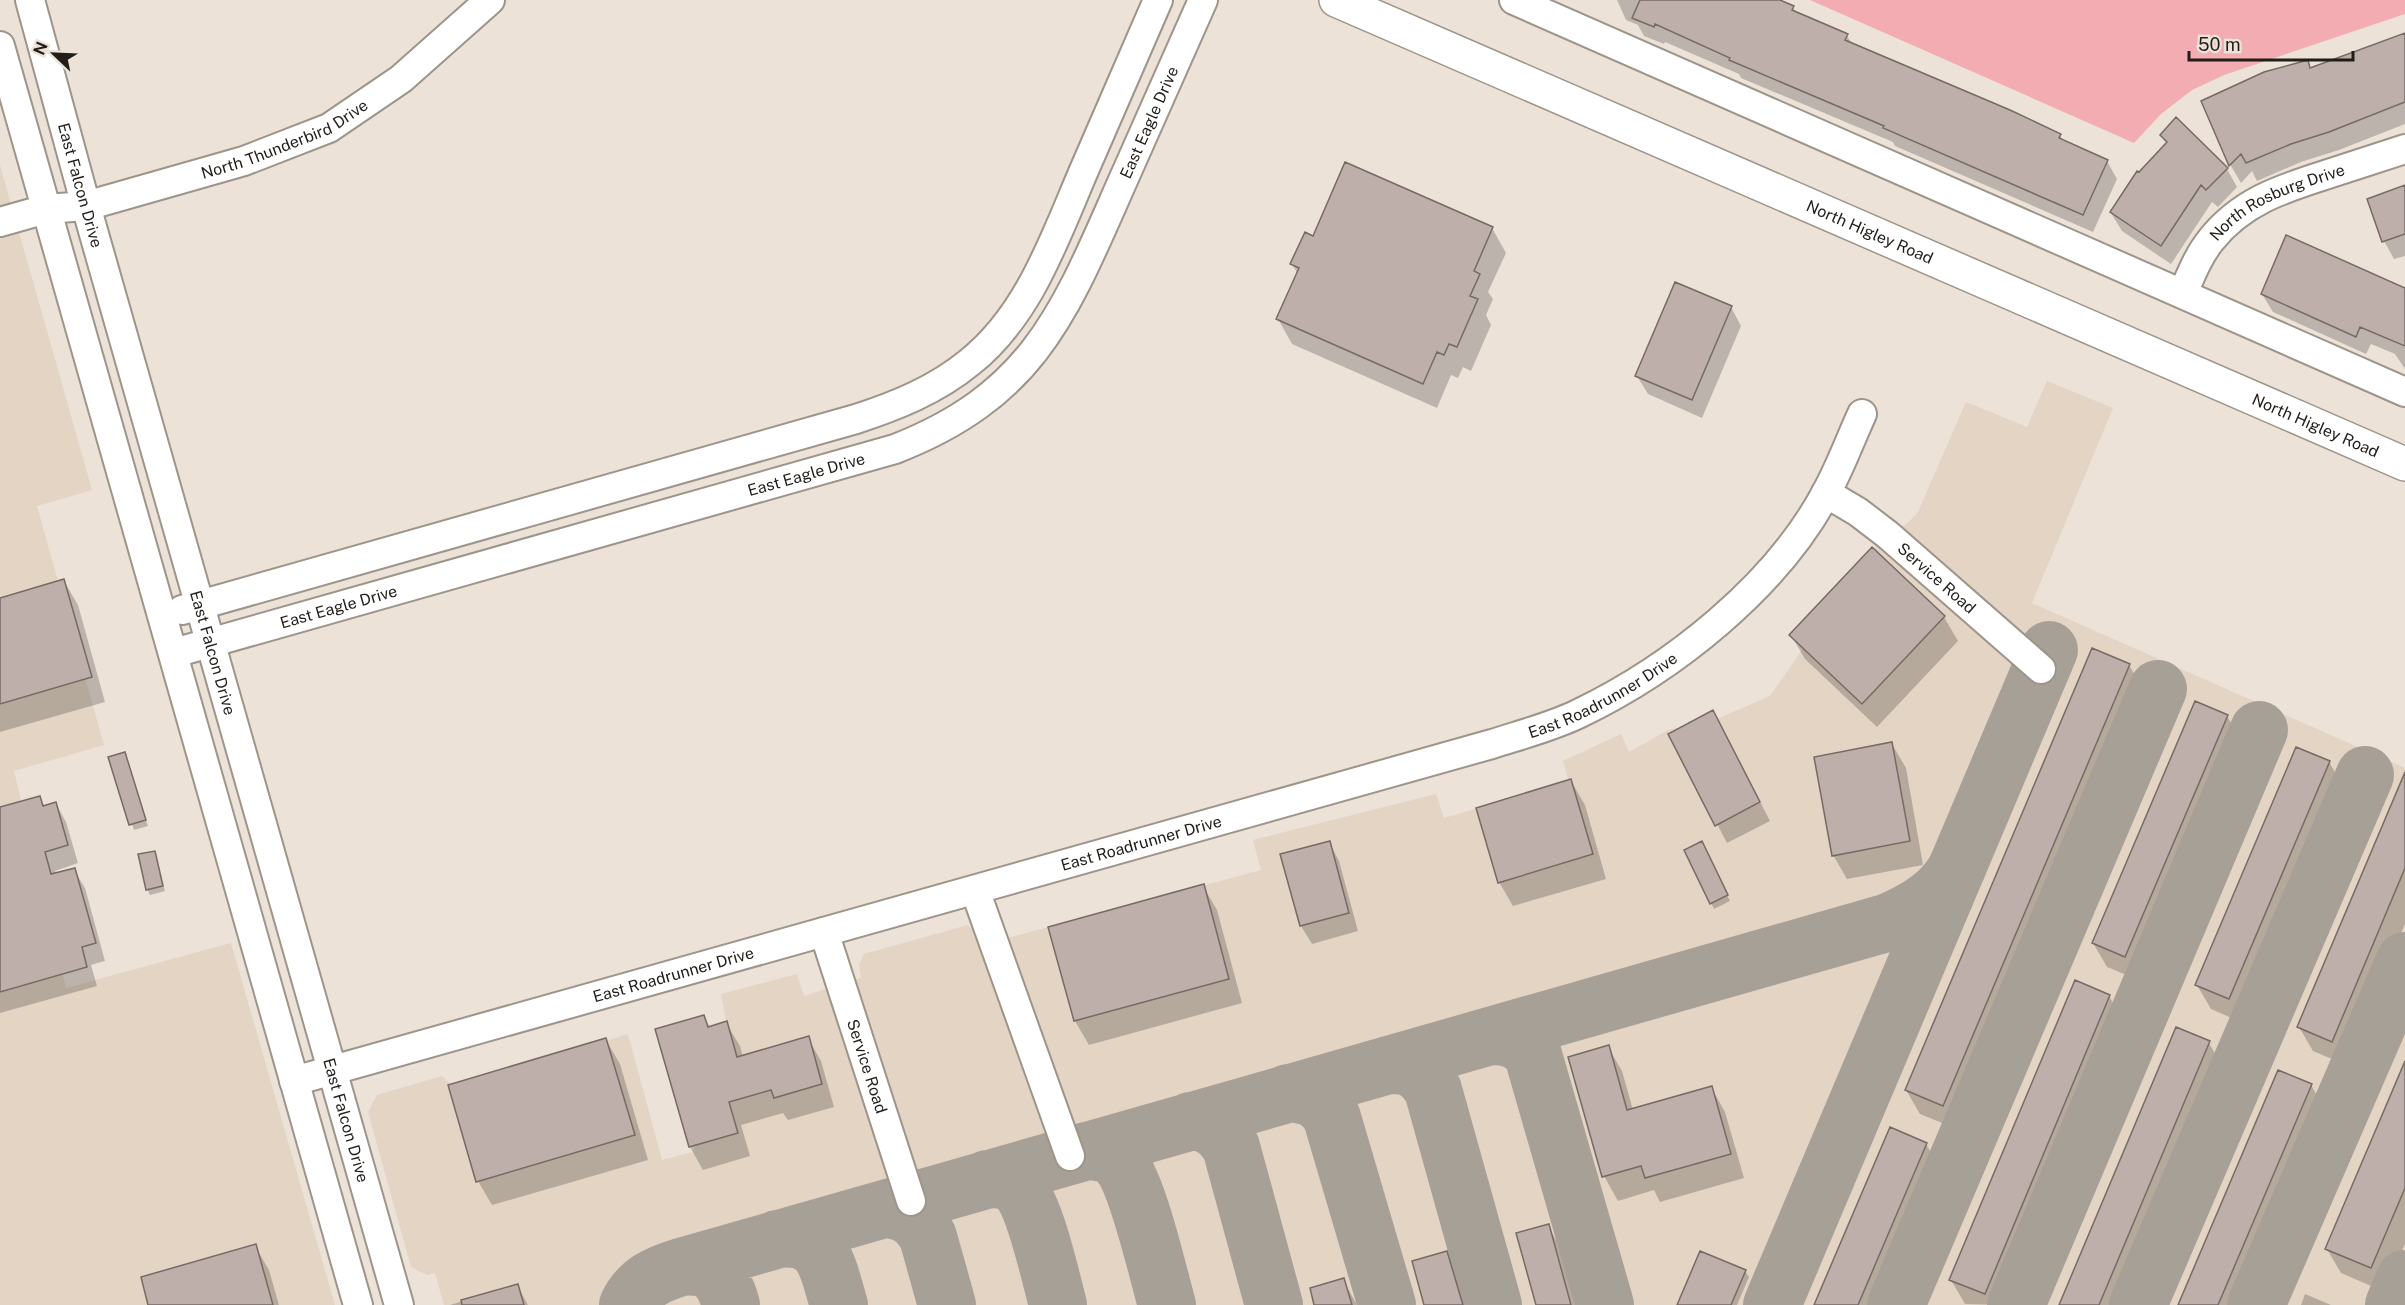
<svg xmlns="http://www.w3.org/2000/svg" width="2405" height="1305" font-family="'Public Sans',sans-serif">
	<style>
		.built { fill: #e3d4c4 }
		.green { fill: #f3adb2 }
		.shadow { fill: #0003 }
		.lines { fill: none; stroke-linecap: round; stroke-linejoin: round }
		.taxiway { stroke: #a7a097; stroke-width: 58 }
		.building { fill: #beafaa; stroke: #776a65; stroke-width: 1.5 }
		.minor-casing { stroke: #9d948a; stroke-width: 32 }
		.major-casing { stroke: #9d948a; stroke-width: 36 }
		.minor { stroke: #fff; stroke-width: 28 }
		.major { stroke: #fff; stroke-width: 33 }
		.labels { text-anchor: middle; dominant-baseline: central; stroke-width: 6; stroke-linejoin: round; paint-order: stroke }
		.street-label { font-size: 16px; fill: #211e1a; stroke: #ece2d7 }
	</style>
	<rect width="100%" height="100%" fill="#ece2d7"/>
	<!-- built -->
	<path class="built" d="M0,165L92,490L37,506L104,745L14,771L66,988L231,943L335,1305H0Z
		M2047,381L2113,408L2032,603L2405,768V1305H444L435,1273L427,1275L411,1267L368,1112L377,1095L442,1076L456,1089L628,1034L662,1160L693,1152L727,1025L721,994L797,974L804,996L861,978L859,965L864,954L968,925L974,931L978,946L1261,870L1253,840L1436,794L1444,818L1569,782L1563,761L1621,734L1629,752L1668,730L1717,719L1770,696L1869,554L1899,524L1904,526L1917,514L1966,402L2027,427Z"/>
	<!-- green -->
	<path class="green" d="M1810,0H2405V14L2224,75L2192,90L2161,114L2134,143Z"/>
	<!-- shadow -->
	<path class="shadow" d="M1617,0H1776L1793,7L1796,13L1847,36L1852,44L2060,135L2064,142L2107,161L2117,179L2093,232L1895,146L1893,142L1741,78L1739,74L1665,42L1664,44L1644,36L1638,25L1626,20Z
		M2405,35V124L2339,150L2301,162L2257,181L2252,171L2241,183L2231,166L2203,102L2307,61L2311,69Z
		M2162,135L2227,169L2237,187L2218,207L2212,202L2171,264L2122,231L2111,213L2139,174L2167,145Z
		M2405,187V256L2394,259L2384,241Z
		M1492,228L1506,253L1488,292L1493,299L1486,315L1491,325L1471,371L1463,367L1458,378L1451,375L1437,408L1292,344L1278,319L1298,274L1292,264L1314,238Z
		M2287,237L2405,288V369L2395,354L2371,344L2366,354L2273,312L2262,294Z
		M1731,307L1741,326L1702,418L1648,394L1637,376Z
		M64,581L78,605L105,702L0,732V600Z
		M1944,617L1958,641L1877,727L1805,659L1791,635Z
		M2129,665L2143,690L1957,1129L1920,1114L1906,1090Z
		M2227,716L2241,741L2139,980L2107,967L2093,943Z
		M1723,730L1770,821L1727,843L1670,734Z
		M1892,744L1906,768L1923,865L1847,879L1833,855Z
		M124,753L148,826L134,830L110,758Z
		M2329,762L2343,786L2243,1023L2211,1009L2197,985Z
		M1571,781L1585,805L1606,879L1513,906L1499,882Z
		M2405,794V924L2346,1065L2313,1051L2299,1027Z
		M39,797L45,807L56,804L66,822L78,863L55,871L56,874L74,870L85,888L105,961L91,965L97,986L0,1013V809Z
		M1329,842L1339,861L1358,931L1312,944L1301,926L1282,855Z
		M1704,848L1730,901L1714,909L1686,851Z
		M154,852L165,891L150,895L147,889Z
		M1203,886L1217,910L1242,1003L1089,1045L1075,1021L1050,928Z
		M2109,996L2123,1020L2004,1305L1965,1304L1951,1280Z
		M704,1016L710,1028L726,1023L740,1046L743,1057L808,1038L821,1061L834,1107L788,1120L783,1113L741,1125L750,1156L703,1170L690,1147L657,1030Z
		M606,1040L620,1064L648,1160L492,1205L478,1181Z
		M2208,1042L2223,1066L2122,1305H2061Z
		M1608,1047L1622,1071L1633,1110L1711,1087L1725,1112L1744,1178L1660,1202L1654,1190L1618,1201L1604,1176Z
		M2405,1065V1244L2385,1292L2341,1273L2327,1249Z
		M2311,1085L2325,1110L2242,1305H2180Z
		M1926,1144L1940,1168L1882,1305H1816Z
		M1548,1226L1562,1250L1577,1305H1537Z
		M255,1246L269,1270L279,1305H150Z
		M1447,1253L1461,1277L1469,1305H1426Z
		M1745,1271L1749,1277L1737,1305H1679Z
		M1343,1280L1357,1305H1316Z
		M517,1285L528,1305H450Z
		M2305,1294L2331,1305H2301Z"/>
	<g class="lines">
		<!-- taxiway -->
		<path class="taxiway" d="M1492,1036C1509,1036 1523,1041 1533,1055L1605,1305
			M1388,1065C1410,1064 1422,1071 1433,1090L1493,1305
			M1288,1093C1309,1094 1322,1100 1332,1118L1387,1305
			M1190,1121C1210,1122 1221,1131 1231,1147L1274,1305
			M1086,1151C1098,1152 1108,1152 1117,1160C1137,1179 1158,1274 1167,1305
			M987,1179C997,1179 1006,1179 1015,1185C1034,1200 1051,1279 1058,1305
			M884,1209C905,1210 918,1218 928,1237L947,1305
			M777,1239C826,1234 827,1267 839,1305
			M681,1267C712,1264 723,1276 731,1305
			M628,1305C639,1282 658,1274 681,1267L1886,923C1915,911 1943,895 1958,866
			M1772,1305L2049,650
			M1896,1305L2158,689
			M2016,1305L2259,730
			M2138,1305L2365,775
			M2256,1305L2405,961
			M2394,1305L2405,1279"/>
	</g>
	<!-- building -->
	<path class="building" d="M1640,0H1780L1794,6L1792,10L1848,34L1845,40L2010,110L2061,134L2059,138L2108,160L2083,215L1883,128L1884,126L1729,60L1730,58L1655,24L1654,27L1632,18Z
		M2405,33V102L2329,132L2291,144L2246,163L2241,154L2229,166L2201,101L2264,72L2308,60L2310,68Z
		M2176,117L2228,168L2206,190L2201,185L2161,246L2110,212L2137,171L2139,172L2167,142L2160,135Z
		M1345,162L1493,227L1474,271L1480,274L1470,296L1478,299L1457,347L1449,344L1444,355L1437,352L1423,384L1276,319L1299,268L1290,264L1305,232L1313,236Z
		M2405,185V234L2382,242L2367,199Z
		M2286,235L2405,288V346L2360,327L2356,337L2261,294Z
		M1675,282L1732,306L1692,400L1635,376Z
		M1872,547L1945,616L1862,704L1789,635Z
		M64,579L92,677L0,704V598Z
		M2092,648L2130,664L1943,1106L1905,1090Z
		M2195,701L2228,715L2125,957L2092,943Z
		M1713,710L1760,802L1715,826L1668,734Z
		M1892,742L1910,841L1832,856L1814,757Z
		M2296,747L2330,761L2229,999L2195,985Z
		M125,752L146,820L129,825L108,757Z
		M2405,772V868L2332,1042L2297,1027Z
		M1571,779L1593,854L1498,883L1476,808Z
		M40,796L43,806L56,802L68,845L45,852L51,874L75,868L96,943L82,947L87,967L0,992V807Z
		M1330,841L1349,913L1300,926L1280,854Z
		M1702,841L1728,895L1710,904L1684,850Z
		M155,851L163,886L146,890L138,854Z
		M1204,884L1229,979L1074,1021L1048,927Z
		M2075,980L2110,995L1985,1294L1949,1280Z
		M704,1015L708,1027L727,1021L737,1057L809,1036L822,1084L774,1098L771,1090L729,1102L738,1133L689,1147L655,1029Z
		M2176,1027L2210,1041L2099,1305H2059Z
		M606,1038L635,1135L476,1182L448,1085Z
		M1609,1045L1627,1110L1712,1086L1731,1154L1645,1178L1641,1166L1602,1177L1568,1057Z
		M2405,1061V1188L2371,1268L2325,1249Z
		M2278,1070L2312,1084L2218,1305H2178Z
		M1890,1127L1927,1143L1858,1305H1814Z
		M1549,1224L1571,1305H1536L1516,1233Z
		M256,1244L273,1305H148L141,1277Z
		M1447,1251L1463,1305H1424L1412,1261Z
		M1700,1251L1746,1270L1731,1305H1677Z
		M1344,1278L1352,1305H1314L1310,1288Z
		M518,1284L524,1305H462L461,1300Z"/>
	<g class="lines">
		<!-- minor casing -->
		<g class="minor-casing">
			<g id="minor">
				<path id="s1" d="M30,0L86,206L399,1305"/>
				<path d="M1514,0L2405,392"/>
				<path d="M0,46L358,1305"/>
				<path id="s2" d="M0,222L46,209L86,206L244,161L329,128L401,79L490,0"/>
				<path id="s3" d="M2183,293C2191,275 2198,256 2211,240C2241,202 2281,189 2325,175C2352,166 2378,158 2405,149"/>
				<path id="s4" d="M1826,493L1858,512L1888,535L2041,669"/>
				<path d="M182,610L856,419C896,406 936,390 970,362C1030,314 1055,237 1085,168C1109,112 1134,56 1158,0"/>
				<path id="s5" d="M174,653L895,449C1033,395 1064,314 1120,187C1148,125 1175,62 1203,0"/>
				<path d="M975,890L1070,1156"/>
				<path id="s6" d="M824,932L911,1201"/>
				<path id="s7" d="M294,1081L1492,744C1520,735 1551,727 1578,714C1672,669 1776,587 1826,493C1840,468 1850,440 1862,414"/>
			</g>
		</g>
		<!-- major casing -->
		<g class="major-casing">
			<g id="major">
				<path id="s8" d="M1336,0L2405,464"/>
			</g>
		</g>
		<!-- minor -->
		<use href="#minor" class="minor"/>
		<!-- major -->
		<use href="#major" class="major"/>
	</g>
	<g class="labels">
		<!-- street labels -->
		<g class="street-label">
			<text stroke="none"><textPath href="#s5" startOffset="1178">East Eagle Drive</textPath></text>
			<text stroke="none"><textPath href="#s2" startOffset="298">North Thunderbird Drive</textPath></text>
			<text stroke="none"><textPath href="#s1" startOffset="192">East Falcon Drive</textPath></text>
			<text stroke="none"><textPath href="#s3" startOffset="138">North Rosburg Drive</textPath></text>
			<text stroke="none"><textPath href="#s8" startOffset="582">North Higley Road</textPath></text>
			<text stroke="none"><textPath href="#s8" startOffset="1068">North Higley Road</textPath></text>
			<text stroke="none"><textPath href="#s5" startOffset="657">East Eagle Drive</textPath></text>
			<text stroke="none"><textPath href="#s4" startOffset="140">Service Road</textPath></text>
			<text stroke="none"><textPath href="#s5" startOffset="171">East Eagle Drive</textPath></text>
			<text stroke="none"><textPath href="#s1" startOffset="678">East Falcon Drive</textPath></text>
			<text stroke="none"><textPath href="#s7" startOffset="1366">East Roadrunner Drive</textPath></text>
			<text stroke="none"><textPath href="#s7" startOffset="880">East Roadrunner Drive</textPath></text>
			<text stroke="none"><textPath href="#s7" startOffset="394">East Roadrunner Drive</textPath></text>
			<text stroke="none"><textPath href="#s6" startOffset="141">Service Road</textPath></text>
			<text stroke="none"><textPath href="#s1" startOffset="1164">East Falcon Drive</textPath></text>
		</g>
	</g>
	<!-- north arrow -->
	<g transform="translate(54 54) rotate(293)" stroke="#ece2d7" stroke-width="4.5" paint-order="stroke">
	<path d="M0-4.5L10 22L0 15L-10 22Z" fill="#211e1a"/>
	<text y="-9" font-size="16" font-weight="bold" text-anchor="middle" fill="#211e1a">N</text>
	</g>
	<!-- scale -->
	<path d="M2189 51v9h164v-9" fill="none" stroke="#211e1a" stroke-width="3"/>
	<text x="2198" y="51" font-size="18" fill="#211e1a" stroke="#ece2d7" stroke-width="4.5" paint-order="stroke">50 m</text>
</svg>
